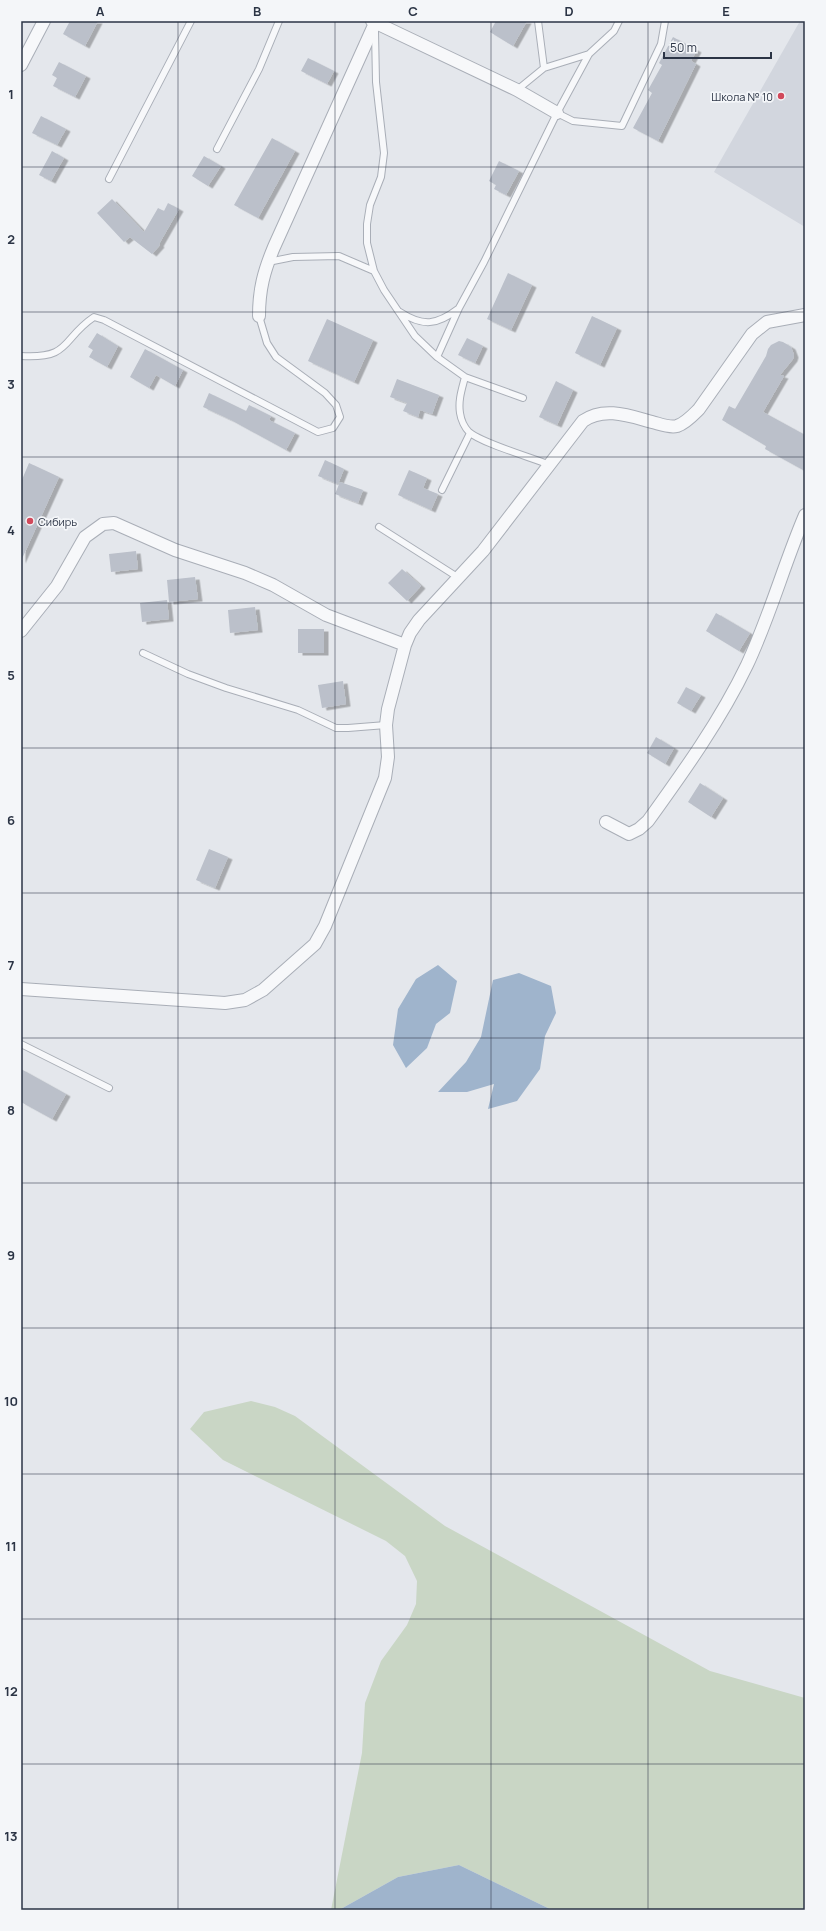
<svg xmlns="http://www.w3.org/2000/svg" width="826" height="1931" font-family="Manrope,sans-serif">
	<style>
		.built { fill: #d2d6de }
		.green { fill: #c9d6c5 }
		.water { fill: #9fb4cc }
		.building { fill: #bbc0ca; filter: url(#shadow) }
		.lines { fill: none; stroke-linecap: round; stroke-linejoin: round }
		.service-casing { stroke: #a9aeb7; stroke-width: 8 }
		.minor-casing { stroke: #a9aeb7; stroke-width: 14 }
		.service { stroke: #f7f8fa; stroke-width: 6 }
		.minor { stroke: #f7f8fa; stroke-width: 12 }
		.grid { fill: none; stroke: #2b3445; stroke-width: 1; stroke-opacity: 0.55 }
		.poi-dot { fill: #d1495b; stroke: #f4f6f9; stroke-width: 1.5 }
		.labels { text-anchor: middle; dominant-baseline: central; stroke-width: 3.5; stroke-linejoin: round; paint-order: stroke }
		.poi-label { font-size: 11px; fill: #2b3445; stroke: #f4f6f9; text-anchor: end }
		.neatline { fill: none; stroke: #2b3445; stroke-width: 1.5 }
		.grid-label { font-size: 13px; text-anchor: middle; font-weight: bold; fill: #2b3445 }
	</style>
	<defs>
		<filter id="shadow"><feDropShadow dx="4.5" dy="2.5" stdDeviation="0" flood-color="#0004"/></filter>
	</defs>
	<rect width="100%" height="100%" fill="#e4e7ec"/>
	<!-- built -->
	<path class="built" d="M800,21H805V227L714,172Z"/>
	<!-- green -->
	<path class="green" d="M251,1401L275,1407L295,1416L445,1526L710,1671L805,1698V1910H552L459,1865L398,1877L339,1910H331L362,1753L365,1703L381,1661L407,1625L416,1604L417,1581L405,1556L386,1541L223,1460L190,1429L204,1412Z"/>
	<!-- water -->
	<path class="water" d="M438,965L457,981L450,1013L436,1024L427,1048L406,1068L393,1045L398,1009L416,979Z
		M519,973L551,986L556,1013L545,1036L540,1069L517,1101L488,1109L494,1084L467,1092H438L466,1062L481,1037L493,980Z
		M459,1865L552,1910H339L398,1877Z"/>
	<!-- building -->
	<path class="building" d="M70,21H98L85,46L63,34Z
		M496,21H527L513,46L490,32Z
		M673,37L697,50L691,61L696,64L658,141L633,128L652,93L648,90L662,65L659,63Z
		M308,58L334,71L327,84L301,71Z
		M59,62L86,76L75,97L53,86L57,78L52,75Z
		M41,116L66,129L57,145L32,133Z
		M272,138L295,151L258,218L234,205Z
		M52,151L64,158L51,181L39,175Z
		M204,156L221,166L208,186L192,176Z
		M499,161L519,171L506,195L494,189L496,185L489,181Z
		M112,199L144,232L158,208L164,211L168,203L179,209L159,244L160,245L152,254L130,237L124,242L97,213Z
		M508,273L532,285L511,330L487,319Z
		M592,316L617,328L600,365L575,353Z
		M327,319L373,340L354,382L308,361Z
		M97,333L118,346L107,367L89,357L93,350L88,347Z
		M467,338L483,346L475,363L458,355Z
		M779,341L783,342L791,347L794,355L793,359L780,375L784,376L763,412L805,435V471L765,449L766,446L722,420L729,406L735,409L766,356L768,349L771,345Z
		M145,349L183,370L175,386L156,375L149,388L130,377Z
		M397,379L439,395L432,414L420,410L418,417L403,411L407,403L390,397Z
		M556,381L573,390L557,425L539,417Z
		M209,393L246,411L249,405L271,416L269,420L295,433L286,450L231,420L203,407Z
		M325,460L344,469L338,484L318,476Z
		M29,463L59,477L21,561V482Z
		M409,470L427,478L423,488L438,494L431,510L398,495Z
		M340,482L363,490L358,503L335,494Z
		M136,551L138,569L111,572L109,554Z
		M402,569L421,586L407,601L388,583Z
		M195,577L198,599L169,602L167,580Z
		M167,600L169,619L142,622L140,603Z
		M255,607L258,630L230,633L228,610Z
		M716,613L750,633L739,651L706,631Z
		M298,629H324V653H298Z
		M343,681L346,704L322,708L318,685Z
		M686,687L701,695L691,711L677,703Z
		M656,737L674,748L665,764L647,753Z
		M700,783L723,798L711,817L688,802Z
		M209,849L228,857L215,888L196,880Z
		M21,1069L66,1094L52,1119L21,1102Z"/>
	<g class="lines">
		<!-- service casing -->
		<g class="service-casing">
			<path id="service" d="M538,21L544,68
				M375,31L376,82L384,153L381,177L370,205L367,224V243L374,271L384,290L415,336L437,357L459,308L484,262L557,113L589,54L614,31L619,21
				M517,90L544,68L589,54
				M557,113L573,121L622,126L661,44L665,21
				M217,149L259,69L279,21
				M109,179L191,21
				M268,262L293,257L339,256L374,271
				M400,312C423,327 437,325 458,309
				M21,356C72,359 61,339 94,317L104,320L318,432L333,428L340,417L336,405L325,393L276,357L267,343L259,316
				M437,357L465,377C462,389 458,400 460,413C461,420 465,428 469,432C481,443 533,458 550,465
				M465,377L523,398
				M442,490L470,433
				M379,527L459,578
				M143,653L188,674L226,688L298,710L336,728H348L386,725
				M21,1044L109,1088"/>
		</g>
		<!-- minor casing -->
		<g class="minor-casing">
			<path id="minor" d="M372,21L517,90L557,113
				M21,65L44,21
				M259,316C259,289 264,271 274,247L376,21
				M21,631L57,586L85,537L103,524L114,523L175,550L245,573L273,585L326,615L405,645
				M606,822L629,834L639,829L648,821C684,771 720,721 747,665C770,616 784,564 805,515
				M21,989L225,1003L245,1000L263,990L315,944L325,926L385,778L388,757L386,725L388,709L405,645L410,633L419,620L483,551L583,421C604,406 630,416 652,422C660,424 669,428 677,426C686,423 693,415 699,409L752,334L767,322L805,315"/>
		</g>
		<!-- service -->
		<use href="#service" class="service"/>
		<!-- minor -->
		<use href="#minor" class="minor"/>
	</g>
	<!-- grid -->
	<path class="grid" d="M178,21V1910M335,21V1910M491,21V1910M648,21V1910M21,167H805M21,312H805M21,457H805M21,603H805M21,748H805M21,893H805M21,1038H805M21,1183H805M21,1328H805M21,1474H805M21,1619H805M21,1764H805"/>
	<!-- markers -->
	<g class="poi-dot">
		<circle cx="781" cy="96" r="4"/>
		<circle cx="30" cy="521" r="4"/>
	</g>
	<g class="labels">
		<!-- poi labels -->
		<g class="poi-label">
			<text x="773" y="96">Школа № 10</text>
			<text x="38" y="521" text-anchor="start">Сибирь</text>
		</g>
	</g>
	<!-- border -->
	<rect width="826" height="1931" fill="none" stroke="#f4f6f9" stroke-width="44"/>
	<!-- scale -->
	<path d="M664 52v6h107v-6" fill="none" stroke="#2b3445" stroke-width="2"/>
	<text x="670" y="52" font-size="12" fill="#2b3445" stroke="#f4f6f9" stroke-width="3" paint-order="stroke">50 m</text>
	<rect x="22" y="22" width="782" height="1887" class="neatline"/>
	<g class="grid-label">
		<text x="100" y="16">A</text>
		<text x="257" y="16">B</text>
		<text x="413" y="16">C</text>
		<text x="569" y="16">D</text>
		<text x="726" y="16">E</text>
		<text x="11" y="99">1</text>
		<text x="11" y="244">2</text>
		<text x="11" y="389">3</text>
		<text x="11" y="535">4</text>
		<text x="11" y="680">5</text>
		<text x="11" y="825">6</text>
		<text x="11" y="970">7</text>
		<text x="11" y="1115">8</text>
		<text x="11" y="1260">9</text>
		<text x="11" y="1406">10</text>
		<text x="11" y="1551">11</text>
		<text x="11" y="1696">12</text>
		<text x="11" y="1841">13</text>
	</g>
</svg>
